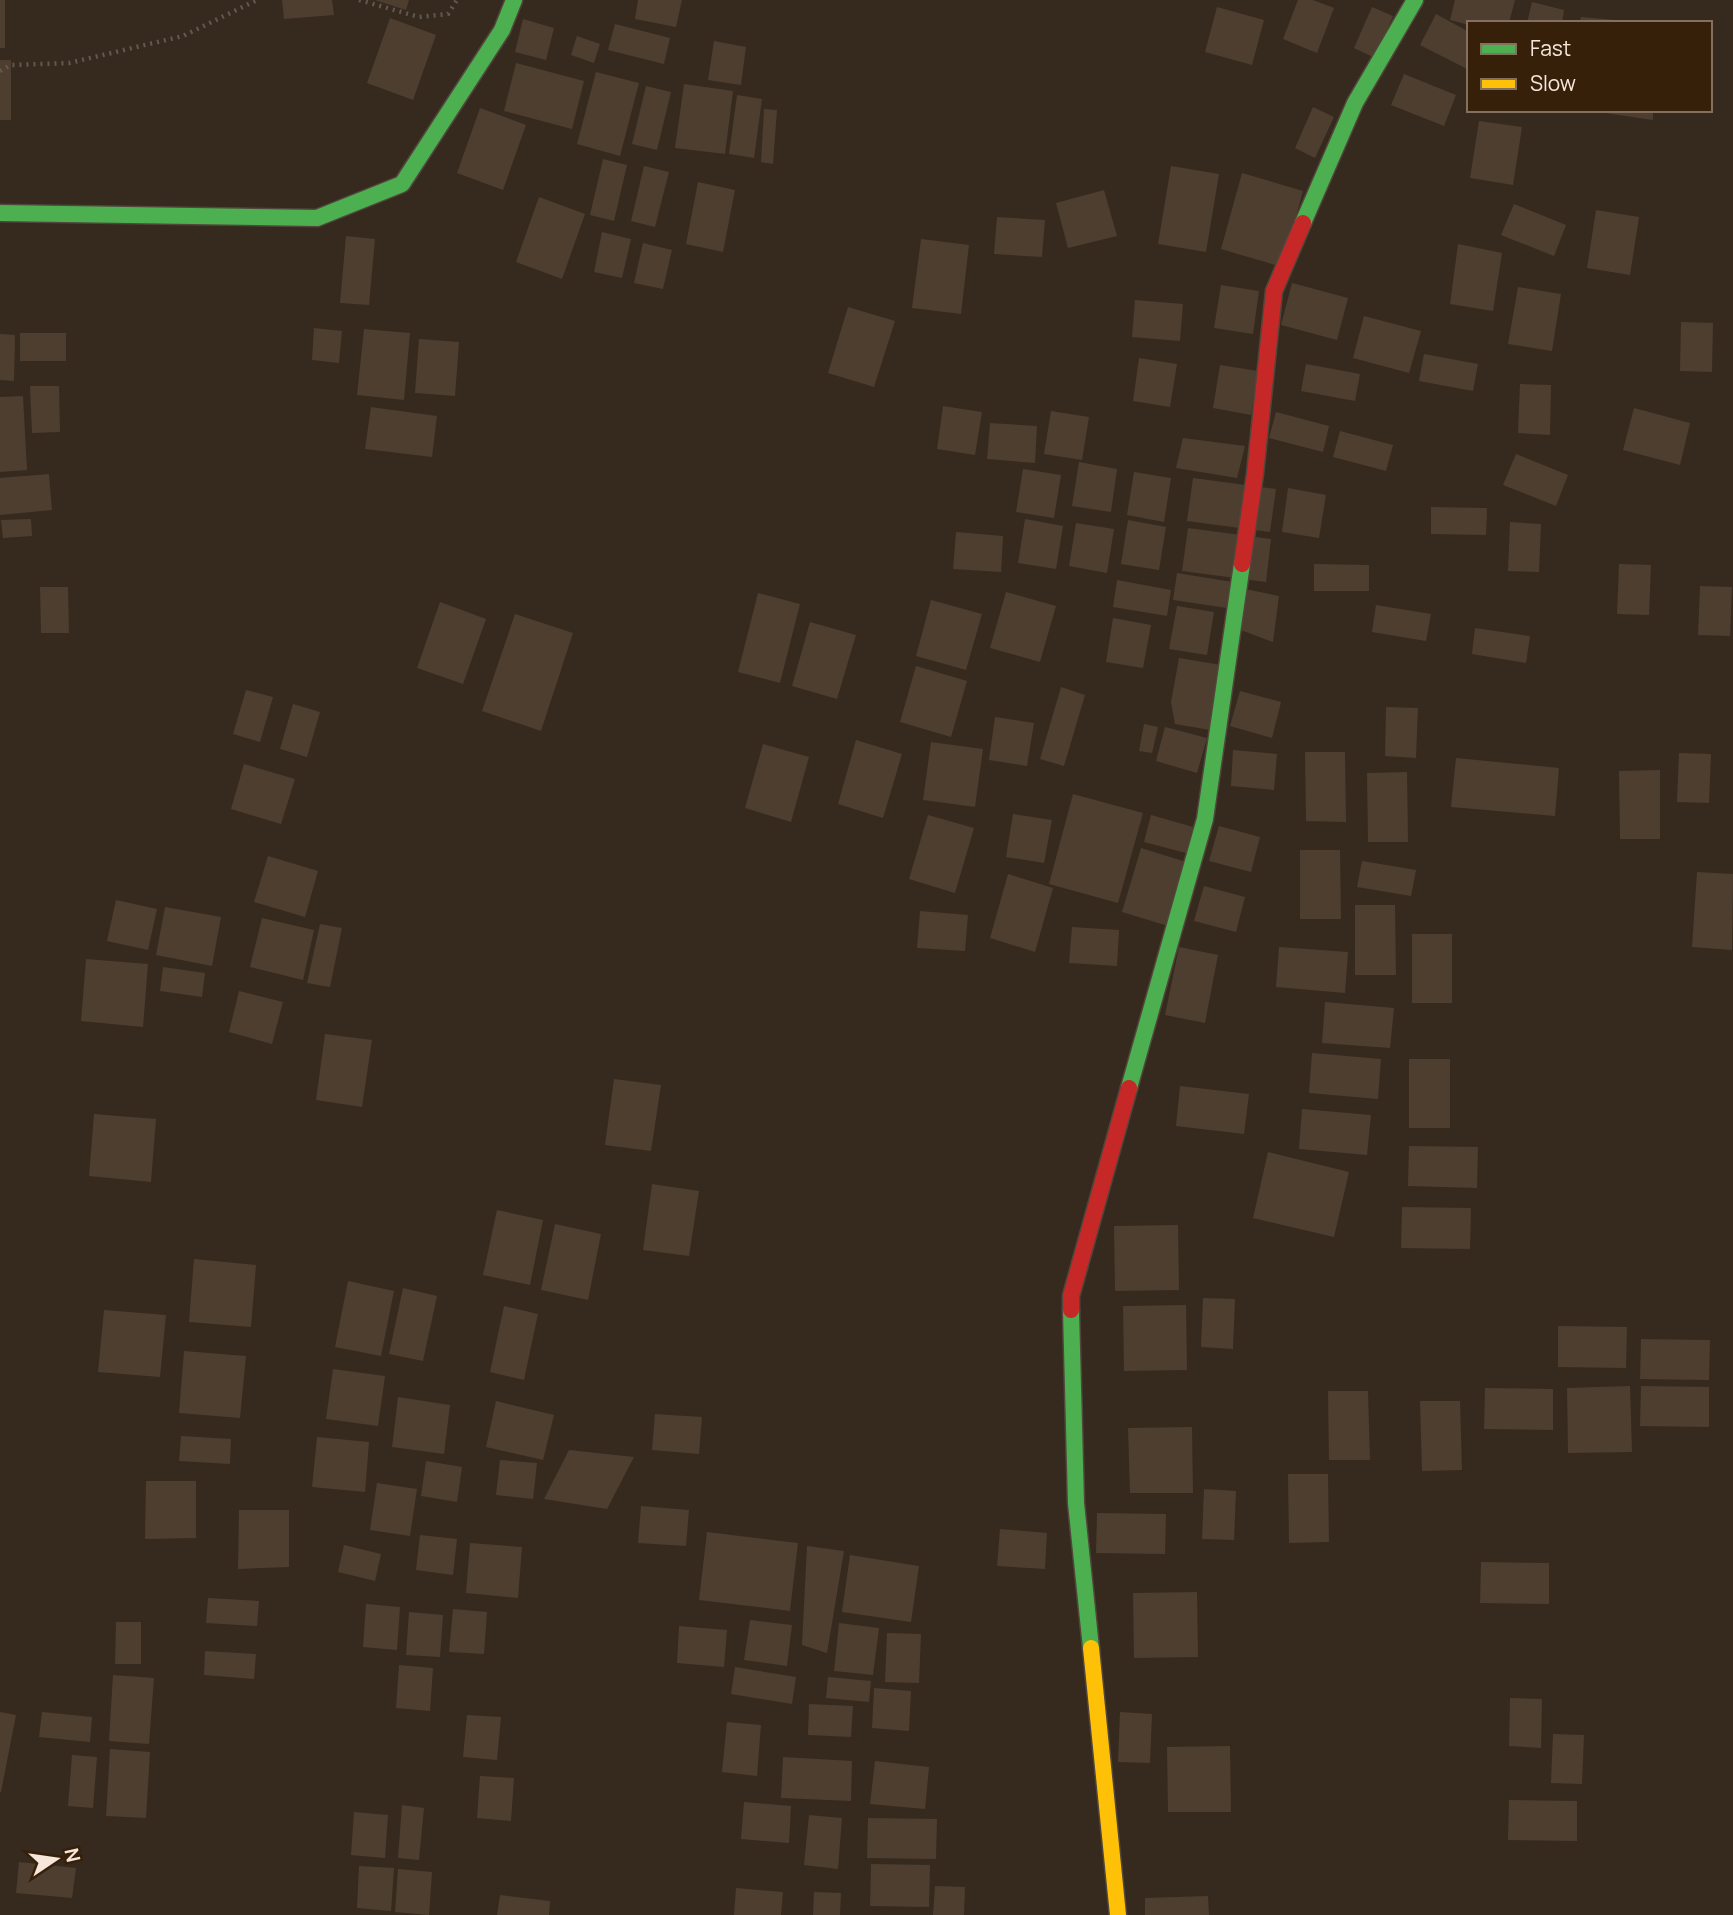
<svg xmlns="http://www.w3.org/2000/svg" width="1733" height="1915" font-family="Manrope,sans-serif">
	<style>
		.building { fill: #4d3e30 }
		.lines { fill: none; stroke-linecap: round; stroke-linejoin: round }
		.fast-casing { stroke: #51453c; stroke-width: 19 }
		.slow-casing { stroke: #51453c; stroke-width: 19 }
		.jam-casing { stroke: #51453c; stroke-width: 19 }
		.path { stroke: #615951; stroke-width: 4.5; stroke-dasharray: 2 5; stroke-linecap: butt }
		.fast { stroke: #4caf50; stroke-width: 16 }
		.slow { stroke: #ffc107; stroke-width: 16 }
		.jam { stroke: #c62828; stroke-width: 16 }
	</style>
	<rect width="100%" height="100%" fill="#362a1e"/>
	<!-- building -->
	<path class="building" d="M0,0H5V48H0Z
		M282,0H332L334,15L284,19Z
		M375,0H409L406,10Z
		M638,0H682L676,27L635,19Z
		M1298,0H1313L1334,8L1317,53L1283,39Z
		M1455,0H1515L1509,23H1469V25L1450,20Z
		M1532,2L1564,10L1562,23H1527Z
		M1217,7L1264,20L1252,65L1205,52Z
		M1372,7L1393,16L1375,58L1354,48Z
		M1436,14L1469,32V70L1420,45Z
		M1581,17L1627,21L1626,23H1579Z
		M390,18L436,35L413,100L367,83Z
		M523,19L554,28L546,60L515,52Z
		M615,24L670,38L664,64L608,50Z
		M577,36L600,44L594,63L571,55Z
		M714,41L746,47L741,85L708,80Z
		M0,60H11V120H0Z
		M516,63L584,81L572,129L504,111Z
		M596,72L639,83L620,156L577,144Z
		M1404,74L1456,95L1444,126L1391,105Z
		M684,84L733,91L725,154L675,148Z
		M646,86L671,92L657,150L632,144Z
		M737,95L762,99L754,158L729,154Z
		M1313,107L1334,117L1315,158L1295,148Z
		M480,108L526,125L503,190L457,173Z
		M764,109L777,110L773,164L761,162Z
		M1599,110H1653V120L1599,112Z
		M1479,121L1522,127L1513,185L1470,178Z
		M603,159L627,165L614,221L590,215Z
		M644,166L669,172L655,227L631,221Z
		M1171,166L1219,174L1206,252L1158,244Z
		M1242,173L1303,191L1282,267L1221,249Z
		M698,182L735,190L723,252L686,244Z
		M1104,190L1117,236L1068,248L1056,203Z
		M539,197L585,214L562,279L516,262Z
		M1514,204L1566,225L1554,256L1501,235Z
		M1596,210L1639,217L1630,275L1587,268Z
		M997,217L1045,220L1042,257L994,254Z
		M602,232L631,239L622,278L594,272Z
		M346,236L375,239L369,305L340,303Z
		M921,239L969,245L961,314L912,308Z
		M643,243L672,250L663,289L634,283Z
		M1458,244L1502,253L1493,311L1450,304Z
		M1292,283L1348,298L1337,340L1281,325Z
		M1221,285L1259,291L1253,334L1214,328Z
		M1518,287L1561,294L1552,351L1508,344Z
		M1135,300L1183,304L1180,341L1132,337Z
		M848,307L895,321L874,387L828,373Z
		M1364,316L1421,331L1409,373L1353,358Z
		M1681,322L1713,323L1712,372L1680,371Z
		M314,328L342,331L339,363L312,360Z
		M364,329L410,333L404,400L357,395Z
		M20,333H66V361H20Z
		M0,334L15,335L14,381L0,380Z
		M419,339L459,342L455,396L415,393Z
		M1424,354L1478,364L1473,391L1419,381Z
		M1139,358L1177,364L1170,407L1133,401Z
		M1306,364L1360,374L1355,401L1301,391Z
		M1220,365L1258,371L1251,415L1213,408Z
		M1520,384L1551,385L1550,435L1518,433Z
		M30,386H59L60,432L32,433Z
		M23,396L27,470L0,472V397Z
		M943,406L982,412L975,455L937,449Z
		M371,407L437,416L432,457L365,449Z
		M1634,408L1690,423L1680,465L1623,450Z
		M1051,411L1089,417L1082,460L1044,454Z
		M1276,412L1329,426L1323,452L1269,438Z
		M990,423L1037,426L1035,463L987,459Z
		M1340,431L1393,445L1386,471L1333,457Z
		M1183,438L1245,446L1237,478L1176,468Z
		M1516,454L1568,475L1556,506L1503,485Z
		M1079,462L1117,469L1111,512L1072,506Z
		M1023,469L1061,475L1054,518L1016,512Z
		M1134,472L1171,478L1164,522L1127,515Z
		M49,474L52,510L0,515V478Z
		M1193,478L1276,489L1270,532L1187,521Z
		M1288,488L1326,495L1319,538L1282,532Z
		M1431,507L1487,508L1486,535L1431,534Z
		M31,519L32,536L3,538L1,520Z
		M1025,519L1063,526L1056,569L1018,563Z
		M1128,520L1166,527L1159,570L1121,564Z
		M1510,522L1541,524L1539,572L1508,571Z
		M1076,523L1114,529L1107,573L1069,566Z
		M1188,528L1271,539L1266,582L1182,571Z
		M956,532L1003,536L1001,572L953,569Z
		M1314,564L1369,565V591H1314Z
		M1619,564L1651,565L1649,615L1617,614Z
		M1177,573L1232,582L1227,608L1173,600Z
		M1117,580L1171,590L1167,616L1113,607Z
		M1700,586L1732,587L1730,636L1698,635Z
		M40,587H68L69,633H41Z
		M1245,589L1279,596L1273,642L1238,629Z
		M1006,592L1056,606L1040,662L990,648Z
		M758,593L800,604L780,683L738,672Z
		M931,600L982,614L966,670L916,656Z
		M440,602L486,619L463,684L417,668Z
		M1376,605L1431,614L1426,641L1372,632Z
		M1177,606L1214,612L1207,655L1169,649Z
		M515,614L573,633L541,731L482,711Z
		M1113,618L1151,625L1143,668L1106,662Z
		M810,622L856,635L837,699L792,686Z
		M1475,628L1530,636L1526,663L1472,654Z
		M1179,658L1221,665L1210,730L1175,724L1171,702Z
		M916,666L967,681L951,737L900,722Z
		M1061,687L1085,695L1064,766L1040,759Z
		M246,690L273,697L260,742L233,734Z
		M1240,691L1281,702L1272,738L1230,726Z
		M293,704L320,712L307,757L280,749Z
		M1386,707L1418,708L1416,758L1385,756Z
		M995,717L1034,723L1027,766L989,760Z
		M1144,724L1158,727L1152,753L1139,751Z
		M1165,727L1207,738L1197,773L1156,761Z
		M856,740L902,754L883,818L838,804Z
		M931,742L983,749L975,807L923,800Z
		M763,744L809,757L791,822L745,808Z
		M1233,750L1277,754L1274,790L1231,786Z
		M1305,752H1345L1346,822L1306,821Z
		M1679,753L1711,754L1709,803L1677,802Z
		M1456,758L1559,768L1555,816L1451,807Z
		M244,764L295,779L281,824L231,809Z
		M1660,770V839H1620L1619,771Z
		M1407,772L1408,842H1368L1367,773Z
		M1073,794L1143,813L1118,903L1049,884Z
		M1013,814L1052,820L1044,863L1006,857Z
		M928,815L974,828L955,893L909,879Z
		M1151,815L1193,827L1186,853L1144,842Z
		M1219,826L1260,837L1251,872L1209,861Z
		M1141,848L1186,862L1168,926L1122,912Z
		M1300,850H1340L1341,919H1300Z
		M268,856L318,871L305,917L254,902Z
		M1362,861L1416,870L1411,896L1357,887Z
		M1697,872L1733,874L1732,950L1692,947Z
		M1008,874L1053,888L1035,952L990,938Z
		M1204,886L1245,897L1236,932L1194,921Z
		M116,900L157,909L148,950L107,941Z
		M1355,905H1395L1396,975H1355Z
		M165,907L221,917L212,966L156,955Z
		M920,911L968,915L965,951L917,948Z
		M262,918L314,930L303,980L250,967Z
		M320,924L342,928L330,987L307,983Z
		M1072,927L1119,930L1117,966L1069,963Z
		M1412,934H1452V1003H1412Z
		M1179,947L1218,955L1205,1023L1165,1015Z
		M1279,947L1348,952L1345,993L1276,987Z
		M86,959L148,964L143,1027L81,1021Z
		M163,967L205,973L202,997L160,991Z
		M239,991L283,1002L272,1044L229,1032Z
		M1325,1002L1394,1008L1390,1048L1322,1043Z
		M325,1034L372,1040L362,1107L316,1100Z
		M1312,1053L1381,1059L1378,1099L1309,1093Z
		M1409,1059H1450V1128H1409Z
		M614,1079L661,1085L651,1151L605,1145Z
		M1180,1086L1249,1094L1244,1134L1176,1126Z
		M1302,1109L1371,1115L1367,1155L1299,1149Z
		M94,1114L156,1119L151,1182L89,1176Z
		M1409,1146L1478,1147L1477,1188L1408,1186Z
		M1268,1152L1349,1172L1334,1237L1253,1218Z
		M652,1184L699,1191L689,1256L643,1250Z
		M1402,1207L1471,1208L1470,1249L1401,1248Z
		M497,1210L543,1220L530,1285L483,1275Z
		M555,1224L601,1234L588,1300L541,1290Z
		M1178,1225L1179,1290L1115,1291L1114,1226Z
		M194,1259L256,1265L251,1327L189,1322Z
		M348,1281L394,1291L381,1356L335,1347Z
		M403,1288L437,1296L423,1361L389,1354Z
		M1203,1298L1235,1299L1233,1349L1201,1347Z
		M1186,1305L1187,1370L1124,1371L1123,1306Z
		M504,1306L538,1314L524,1380L490,1372Z
		M104,1310L166,1315L160,1377L98,1372Z
		M1558,1326L1627,1327L1626,1368L1558,1367Z
		M1641,1339L1710,1340L1709,1380L1640,1379Z
		M184,1351L246,1356L240,1418L179,1413Z
		M333,1369L385,1376L378,1426L326,1419Z
		M1630,1386L1632,1452L1568,1453L1567,1388Z
		M1641,1386L1709,1387V1427L1640,1426Z
		M1485,1388L1553,1389V1430L1484,1429Z
		M1328,1391H1368L1370,1460H1329Z
		M398,1397L450,1405L444,1454L392,1447Z
		M496,1401L554,1415L543,1460L486,1447Z
		M1420,1401H1460L1462,1470L1422,1471Z
		M655,1414L702,1417L699,1454L652,1450Z
		M1192,1427L1193,1493H1130L1128,1428Z
		M181,1436L231,1439L230,1464L179,1461Z
		M317,1437L369,1442L365,1492L312,1487Z
		M569,1450L634,1457L607,1509L544,1499Z
		M500,1460L537,1463L533,1499L496,1495Z
		M426,1461L462,1467L457,1502L421,1496Z
		M1288,1474H1328L1329,1542L1289,1543Z
		M146,1481H196V1538L145,1539Z
		M377,1483L417,1489L410,1536L370,1530Z
		M1204,1489L1236,1491L1234,1540L1202,1539Z
		M641,1506L689,1510L686,1546L638,1543Z
		M239,1510H289V1567L238,1569Z
		M1097,1513L1166,1514L1165,1554L1096,1553Z
		M1000,1529L1047,1533L1045,1569L997,1566Z
		M707,1532L798,1543L790,1611L699,1600Z
		M420,1535L457,1539L453,1575L416,1570Z
		M470,1543L522,1547L518,1598L466,1593Z
		M344,1545L381,1554L375,1581L338,1572Z
		M807,1546L844,1551L827,1653L802,1645Z
		M850,1555L919,1566L911,1622L842,1612Z
		M1481,1562L1549,1563V1604L1480,1603Z
		M1197,1592L1198,1657L1134,1658L1133,1593Z
		M208,1598L259,1601L257,1626L206,1623Z
		M366,1604L400,1607L397,1650L363,1647Z
		M453,1609L487,1612L484,1654L449,1652Z
		M409,1612L443,1615L440,1657L406,1655Z
		M750,1620L792,1625L787,1666L744,1660Z
		M116,1622H141V1664H115Z
		M839,1623L879,1628L873,1675L834,1671Z
		M679,1626L727,1630L724,1667L677,1663Z
		M887,1633L921,1634L919,1683L885,1682Z
		M205,1651L256,1654L254,1679L204,1675Z
		M399,1665L433,1668L430,1711L396,1708Z
		M735,1667L796,1677L792,1704L731,1694Z
		M113,1675L154,1678L149,1744L109,1741Z
		M828,1677L871,1681L869,1702L826,1698Z
		M874,1688L911,1691L909,1731L872,1728Z
		M1510,1698L1542,1699L1541,1748L1509,1746Z
		M809,1704L853,1706L851,1737L808,1735Z
		M0,1712L16,1715L1,1792H0Z
		M42,1712L92,1717L90,1742L39,1737Z
		M1120,1712L1152,1714L1150,1763L1118,1762Z
		M467,1715L501,1717L497,1760L463,1757Z
		M727,1722L761,1725L757,1776L722,1772Z
		M1553,1734L1584,1735L1582,1784L1551,1783Z
		M1230,1746L1231,1812H1168L1167,1747Z
		M110,1749L150,1752L146,1818L106,1816Z
		M72,1755L97,1757L93,1808L68,1806Z
		M783,1757L852,1761L851,1801L781,1798Z
		M875,1761L929,1767L925,1809L870,1804Z
		M480,1776L514,1778L511,1821L477,1818Z
		M1509,1800L1577,1801V1841L1508,1840Z
		M744,1802L791,1806L789,1843L741,1839Z
		M402,1805L424,1808L419,1860L398,1858Z
		M354,1812L388,1815L385,1858L351,1855Z
		M809,1815L842,1818L838,1869L804,1865Z
		M868,1818L937,1819L936,1859L867,1858Z
		M19,1862L76,1868L72,1898L16,1893Z
		M871,1864L930,1865L929,1907L870,1906Z
		M359,1866L394,1868L391,1911L357,1908Z
		M398,1869L432,1872L429,1915L395,1912Z
		M935,1886L965,1887L964,1915H933Z
		M736,1888L783,1892L781,1915H734Z
		M814,1892L841,1893L840,1915H813Z
		M500,1895L550,1901L549,1915H497Z
		M1208,1896L1209,1915H1145V1898Z"/>
	<g class="lines">
		<!-- fast casing -->
		<g class="fast-casing">
			<path id="fast" d="M0,213L317,218L402,184L502,30L514,0
				M1303,223L1355,103L1415,0
				M1129,1088L1205,819L1242,564
				M1071,1310L1076,1503L1091,1648"/>
		</g>
		<!-- slow casing -->
		<g class="slow-casing">
			<path id="slow" d="M1091,1648L1118,1915"/>
		</g>
		<!-- jam casing -->
		<g class="jam-casing">
			<path id="jam" d="M1242,564L1255,474L1274,291L1303,223
				M1071,1310V1296L1129,1088"/>
		</g>
		<!-- path -->
		<path class="path" d="M359,0L419,17L448,14L457,0
			M0,71L11,65L69,63L183,36L257,0"/>
		<!-- fast -->
		<use href="#fast" class="fast"/>
		<!-- slow -->
		<use href="#slow" class="slow"/>
		<!-- jam -->
		<use href="#jam" class="jam"/>
	</g>
	<!-- legend -->
	<rect x="1467" y="21" width="245" height="91" fill="#36200a" stroke="#83705e" stroke-width="2"/>
	<rect x="1481" y="44" width="35" height="10" fill="#4caf50" stroke="#83705e" stroke-width="2"/>
	<text x="1530" y="56" font-size="21" fill="#f7e7db">Fast</text>
	<rect x="1481" y="79" width="35" height="10" fill="#ffc107" stroke="#83705e" stroke-width="2"/>
	<text x="1530" y="91" font-size="21" fill="#f7e7db">Slow</text>
	<!-- north arrow -->
	<g transform="translate(56 1859) rotate(77)" stroke="#36200a" stroke-width="5" paint-order="stroke">
	<path d="M0-5L12 26L0 18L-12 26Z" fill="#f7e7db"/>
	<text y="-10" font-size="19" font-weight="bold" text-anchor="middle" fill="#f7e7db">N</text>
	</g>
</svg>
